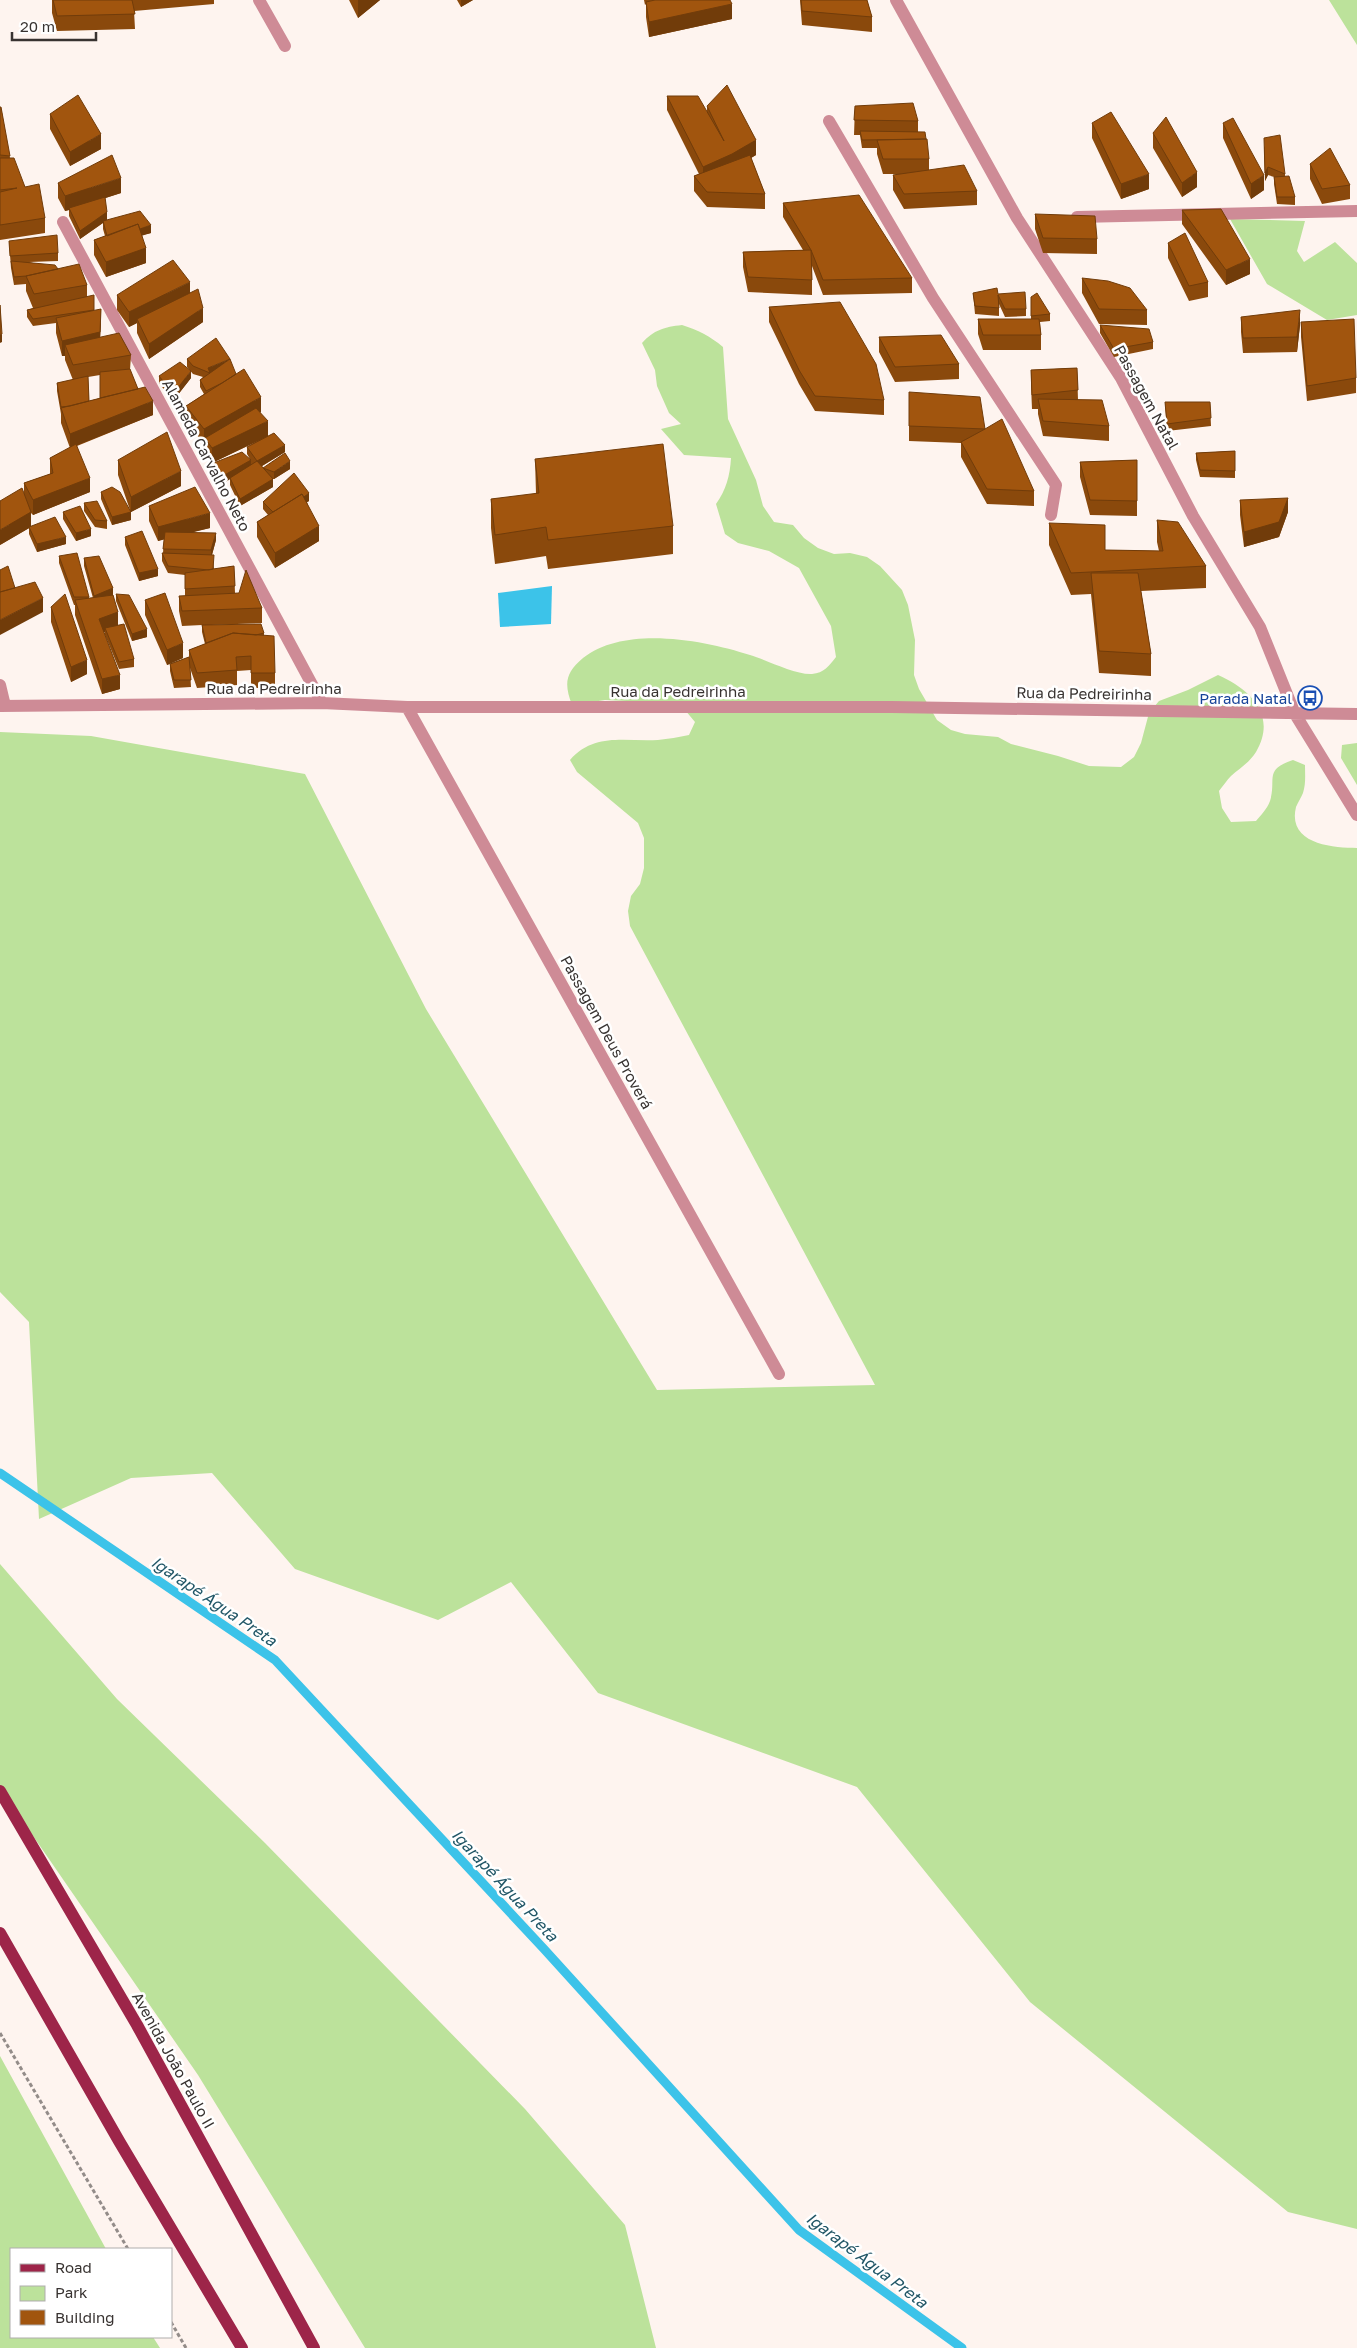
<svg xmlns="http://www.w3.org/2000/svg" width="1357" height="2348" font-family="'Golos Text',sans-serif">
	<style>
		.green { fill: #bce29b }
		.water { fill: #3cc3e9 }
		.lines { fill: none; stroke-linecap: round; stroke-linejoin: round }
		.stream { stroke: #3cc3e9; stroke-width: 9 }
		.path { stroke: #938c89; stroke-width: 3; stroke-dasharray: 4 2.5; stroke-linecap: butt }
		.service { stroke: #ce8b96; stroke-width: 12 }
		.minor { stroke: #ce8b96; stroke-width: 12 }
		.primary { stroke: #9d2549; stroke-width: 12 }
		.wall { fill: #8a490c; fill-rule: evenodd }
		.shaded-wall { fill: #713c0a }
		.building { fill: #a1550e; stroke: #713c0a }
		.labels { text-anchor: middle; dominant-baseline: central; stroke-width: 5; stroke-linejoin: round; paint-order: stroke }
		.street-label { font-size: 15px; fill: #383331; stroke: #fff }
		.transit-label { font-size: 15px; fill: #164399; stroke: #fff; text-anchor: end }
		.water-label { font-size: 16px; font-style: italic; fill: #225767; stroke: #fff }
	</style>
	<rect width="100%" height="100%" fill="#fef4ef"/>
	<!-- green -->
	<path class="green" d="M1329,0H1357V45Z
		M1230,219L1305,221L1297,251L1304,262L1335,242L1357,263V315L1327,320L1267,284Z
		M682,325C698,330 710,336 723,347L728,419L756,480L763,506L774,522L793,525L804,538L818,548L834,554L850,553L867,557L880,566L902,590L908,605L915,640L914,675L919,689L937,720L951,730L965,734L998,737L1011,744L1058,756L1089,766L1121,767L1134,757L1141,743L1149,713L1159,701L1188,690L1218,675C1249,689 1278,714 1256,752C1249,763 1240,768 1231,776C1227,780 1223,786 1219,791L1222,808L1231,822L1256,821C1261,815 1267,809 1270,801C1277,779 1263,770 1293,760L1305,765C1305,775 1306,784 1303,793C1301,798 1298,802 1296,807C1287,844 1332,848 1357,848V2229L1288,2212L1030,2002L857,1787L598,1693L511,1582L438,1620L295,1569L212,1473L131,1478L39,1519L29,1322L0,1292V732L91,736L305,774L426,1009L657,1390L875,1385L630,926L628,911L631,896L640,884L644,868V838L638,823L577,772L570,760C595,732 625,742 658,740C668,739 679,737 689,735L695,722L685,710L670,703L605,700L572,705C564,684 565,673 583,658C625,625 703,640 750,655C767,660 795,675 812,674C824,673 829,666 836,657L831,626L799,568L769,551L738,543L725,534L716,504C726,490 730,476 731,458L684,455L661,429L681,424L669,413L657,386L655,370L642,343C654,330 664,327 682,325Z
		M1357,743V785L1341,758L1342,745Z
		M0,1564L117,1699L265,1843L525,2109L625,2225L656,2348H365L198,2075L0,1788Z
		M0,2056L106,2249H11V2337H153L160,2348H0Z"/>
	<!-- water -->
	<path class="water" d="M552,586L551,624L500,627L498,593Z"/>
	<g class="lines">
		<!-- stream -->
		<path class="stream" d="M0,1473L275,1660L544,1949L799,2230L962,2348"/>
		<!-- path -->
		<path class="path" d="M0,2033L128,2249
			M171,2322L186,2348"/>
		<!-- service -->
		<path class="service" d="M829,121L933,298L1056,485L1051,515"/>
		<!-- minor -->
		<path class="minor" d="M259,0L285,46
			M896,0L1017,218L1121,378L1193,516L1260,627L1295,714L1357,815
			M1077,217L1357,211
			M63,222L322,703
			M0,685L5,706
			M0,706L322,703L407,707H892L1357,714
			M407,707L779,1374"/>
		<!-- primary -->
		<path class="primary" d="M0,1791L137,2025L314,2348
			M0,1933L119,2141L242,2348"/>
	</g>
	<!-- wall -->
	<path class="wall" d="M52,0H214V4L134,11L135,29L57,31L52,13Z
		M349,0H380L358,18Z
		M457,0H473L461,7Z
		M644,0H730L732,19L649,37L646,17V4L645,5Z
		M800,0H867L872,17V32L802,25Z
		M667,96L707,112V106L756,155L751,158L765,194V209L707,207L694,191V176L699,174L667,110Z
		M855,106L918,121V132L929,159V170L977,191V205L904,209L893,190V175L899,174H883L877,154V148H862L860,135H854Z
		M0,107H1L10,158L25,187L45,218V233L0,240Z
		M50,114L101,149L70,166L50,129Z
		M1092,123L1149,189L1121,199L1092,138Z
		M1223,123L1264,190L1251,199L1223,138Z
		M1153,133L1197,187L1182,197L1153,148Z
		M1264,146L1285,174V176L1295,197V205L1277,204L1274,184V177L1268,175L1265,181Z
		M1310,164L1350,185V199L1322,204L1310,179Z
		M58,183L121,193L105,198L107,220H106L151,233L142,235L146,263L106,277L94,255V240L105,236L103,229V223L80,239L69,216V210L65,211L58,198Z
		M783,203L912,278V293L823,295L812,266V295L748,292L743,267V252L803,250L783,217Z
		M1182,210L1250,274L1226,285L1182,224Z
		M1035,214L1097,239V254L1043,253L1035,229Z
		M9,241L58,253V261L29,262L58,269L87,285V297L101,324L100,337L131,355L130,370L138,389L153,415L77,446L90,492L33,515L31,513V526L66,544L37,552L29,534V528L0,545L24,494V483L50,474V458L70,448L61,423V414L57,391V383L73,380L65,360V356H62L56,333V323L33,326L27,317V310L33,308L26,291V284L14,285L11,268ZM100,375V398L89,401L88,377Z
		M1168,243L1208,282V297L1189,301L1168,258Z
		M1082,278L1147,310V325L1099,324L1082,293Z
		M190,293L203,322L149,359L137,333V323L129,327L117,310V295Z
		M973,293L998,294L1026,309V316L1005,317L999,304V316L975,314Z
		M1031,297L1050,314V321L1040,322L1041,335V350H983L978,334V319H1031Z
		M769,307L884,400V415L815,411L799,384L769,322Z
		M1241,317L1300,325L1297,352L1243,353L1241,332Z
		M1301,322L1356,378V393L1307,401L1301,337Z
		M1100,325L1153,342V349L1114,357L1100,333Z
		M879,337L959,364V379L895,382L879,352Z
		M187,359L236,374L261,412H260L268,436L285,452L262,466L263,468L290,469L274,479H273V487L240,506L230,485V479L221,485L208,472V465L250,459L247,454V447L258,441L212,463L205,453V443L204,444L186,421V406L204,394L200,387V380L203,377L193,374L187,367Z
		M1077,368L1078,400L1109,426V441L1043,436L1038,414V409H1032L1031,385V370Z
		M159,376L191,378L173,401L159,383Z
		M909,392L985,429L1034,491V506L987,504L961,457V443L909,441Z
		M1165,402H1210L1211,426L1167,431Z
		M1235,451V478L1200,477L1196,460V453Z
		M535,459L673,526V554L548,569L546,556L495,564L491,528V499L536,494Z
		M118,460L181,486L131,512V520L112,525L101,499V492L130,510L118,475Z
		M1137,460V516L1090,515L1080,477V462Z
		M1240,500L1288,512L1279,537L1244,547L1240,515Z
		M309,501L307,502L319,541L275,568L257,537V522L268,515L263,509V502Z
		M84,503L107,521V529L95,527L84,511Z
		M149,506L210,528L192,532L216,540L212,555L214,569L234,566L235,593L262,608V623L211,625L264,633V636L275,673V688H251V670L237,671V685L197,688L190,668L191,687L174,688L170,671V664L189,657V650L205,644L202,632V625L182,626L179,611V596H185V575L168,573L162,561V553H163L164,539L158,541L149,521Z
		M63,512L91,536L76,541L63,519Z
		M1157,520L1206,566V588L1141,591L1151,654V676L1099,673L1091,594L1071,595L1049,545V523L1105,550L1159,551L1157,542Z
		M125,537L158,576L139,581L125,545Z
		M59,556L89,597V598H93L84,566V558L113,595L118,625L134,659V667L119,669L105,635V632H104L120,689L102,694L75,615V605H74L59,563Z
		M116,594L147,637L132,641L116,601Z
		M145,600L183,658L167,665L145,615Z
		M51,607L87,674L71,682L51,622Z"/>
	<!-- shaded-wall -->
	<path class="shaded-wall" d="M358,0H380L358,18Z
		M461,0H473L461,7Z
		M732,4V19L649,37V22Z
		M101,134V149L70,166V152Z
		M756,140V155L732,169L703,182V167Z
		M1268,167V175L1265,181V173Z
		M1197,172V187L1182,197V183Z
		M1149,174V189L1121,199V184Z
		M1264,175V190L1251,199V184Z
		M121,178V193L69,210V208V210L65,211V196Z
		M107,212V220L80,239V231Z
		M151,225V233L107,246V238Z
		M146,248V263L106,277V262Z
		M1250,259V274L1226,285V270Z
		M190,282V297L137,319V323L129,327V312Z
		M203,308V322L149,359V344Z
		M101,309L100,347L65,345V356H62V341Z
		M1300,310V325L1297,352V337Z
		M2,334V342L0,343V335Z
		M230,359L210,374L208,368Z
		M191,371V378L173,401V394Z
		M261,397V412L207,442L205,438V443L204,444V429Z
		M153,401V415L70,448V434Z
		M268,421V436L212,463V448Z
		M285,445V452L257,469V461Z
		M251,460V467L230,478V479L221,485V477Z
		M290,461V469L274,479V472Z
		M181,471V486L131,512V497Z
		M90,478V492L33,515V500Z
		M273,479V487L240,506V499Z
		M309,493V501L274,521V513Z
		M1288,498V512L1279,537L1244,547V532Z
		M31,512V527L0,545V530Z
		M131,512V520L112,525V517Z
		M210,513V528L158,541V527Z
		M319,526V541L275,568V553Z
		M91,529V536L76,541V533Z
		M216,533V540L211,558V550Z
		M66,537V544L37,552V544Z
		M158,569V576L139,581V573Z
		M113,588V595L94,603V596Z
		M43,598V612L0,635V620Z
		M118,612V627L105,628V632L99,634V619Z
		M147,629V637L132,641V634Z
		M183,643V658L167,665V650Z
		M87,660V674L71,682V667Z
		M120,675V689L102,694V679Z"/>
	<!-- building -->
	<path class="building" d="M53,0H132L135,14L57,16Z
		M655,0H730L732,4L649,22L646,2Z
		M801,0H867L872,17L802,11Z
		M727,85L756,140L732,154L703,167L667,96H698L724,141L707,106Z
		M78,95L101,134L70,152L50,114Z
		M913,103L918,121L854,120L855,106Z
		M0,107H1L10,156L0,155Z
		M1111,112L1149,174L1121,184L1092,123Z
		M1166,117L1197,172L1182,183L1153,133Z
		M1233,118L1264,175L1251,184L1223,123Z
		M860,131L925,132L926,139L862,140Z
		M1280,135L1285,174L1268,167L1265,173L1264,138Z
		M927,139L929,159H883L877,140Z
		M1330,148L1350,185L1322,189L1310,164Z
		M112,155L121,178L65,196L58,183Z
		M750,155L765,194L707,192L694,176Z
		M0,158H14L25,187L39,184L45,218L0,225V192L17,188L0,190Z
		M964,165L977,191L904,194L893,175Z
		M1289,176L1295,197H1277L1274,177Z
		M859,195L912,278L823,280L811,250L783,203Z
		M105,197L107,212L80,231L69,208Z
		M1221,209L1250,259L1226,270L1182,210Z
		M140,211L151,225L140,229L138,224L107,236L103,221Z
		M1035,214L1095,216L1097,239L1043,238Z
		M138,224L146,248L106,262L94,240Z
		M1185,233L1208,282L1189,286L1168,243Z
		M57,235L58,253L10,256L9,241Z
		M811,250L812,280L748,277L743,252Z
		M173,260L190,282L129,312L117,295Z
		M11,261L55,265L58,269L26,276L14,277Z
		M79,264L87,285L34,294L26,276Z
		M1082,278L1108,281L1130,288L1147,310L1099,309Z
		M997,288L998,294L1025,292L1026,309H1005L998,295L999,308L975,306L973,293Z
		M198,289L203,308L149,344L137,319Z
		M1037,293L1050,314L1031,316V297Z
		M94,295V310L33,319L27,310Z
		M840,302L876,364L884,400L815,396L799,370L769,307Z
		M0,305L2,334L0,335Z
		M101,309L100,332L62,341L56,318Z
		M1300,310L1297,337L1243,338L1241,317Z
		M978,319H1039L1041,335H983Z
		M1354,319L1356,378L1307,386L1301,322Z
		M1100,325L1149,329L1153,342L1114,349Z
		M119,333L131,355L73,365L65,345Z
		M941,335L959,364L895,367L879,337Z
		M216,338L230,359L208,368L210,373L193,366L187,359Z
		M230,359L236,374L222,383L206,391L200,380Z
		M180,362L191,371L173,394L159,376Z
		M1077,368L1078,390L1032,395L1031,370Z
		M130,369L138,389L100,398V372Z
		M244,369L261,397L204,429L186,406Z
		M88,376L89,401L70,406L61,407L57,383Z
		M145,387L153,401L70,434L61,408Z
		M909,392L980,397L985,429L1002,419L1034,491L987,489L961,442L985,429L909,426Z
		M1038,399L1102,400L1109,426L1043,421Z
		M1165,402H1210L1211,418L1167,424Z
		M256,408L268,421L212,448L205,438Z
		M167,432L181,471L131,497L118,460Z
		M274,433L285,445L257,461L247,447Z
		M76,444L90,478L33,500L24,483L53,473L50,458Z
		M663,444L673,526L548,540L546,527L495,535L491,499L539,493L535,459Z
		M1235,451V471L1200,470L1196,453Z
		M242,452L251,460L221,477L208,465Z
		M285,453L290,461L274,472L263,468Z
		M1137,460V501L1090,500L1080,462Z
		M257,461L273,479L240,499L230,478Z
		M294,473L309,493L304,497L302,494L273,512L263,502Z
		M112,487L120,492L131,512L112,517L101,492Z
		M195,487L210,513L158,527L149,506Z
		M22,488L31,512L0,530V501Z
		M302,494L319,526L275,553L257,522Z
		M1288,498L1279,522L1244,532L1240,500Z
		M97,501L107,521L95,520L84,503Z
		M80,506L91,529L76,533L63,512Z
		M55,517L66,537L37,544L29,527Z
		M1157,520L1178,522L1206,566L1071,573L1049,523L1105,525V550L1163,551Z
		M142,531L158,569L139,573L125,537Z
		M165,532L216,533L211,550L163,549Z
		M77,553L89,597H74L59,556Z
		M162,553L214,555L213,569L209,570L168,566Z
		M99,556L113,588L94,596L84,558Z
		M8,566L15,588L0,592V570Z
		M234,566L235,586L185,589V573Z
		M246,570L262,608L182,611L179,596L239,593Z
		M1091,573H1138L1151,654L1099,651Z
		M35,582L43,598L0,620V592Z
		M165,593L183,643L167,650L145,600Z
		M65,594L87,660L71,667L51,607Z
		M116,594L129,595L147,629L132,634Z
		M113,595L118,612L99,619L120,675L102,679L75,600Z
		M124,624L134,659L119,662L105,628Z
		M261,624L264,633L256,635L233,633L206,643L202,625Z
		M233,633L274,636L275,673H251V656L236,657L237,670L197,673L189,650Z
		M189,657L191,680H174L170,664Z"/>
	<!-- icons -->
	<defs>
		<g id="bus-ring" transform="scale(1.25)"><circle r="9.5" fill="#fff" stroke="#1a4fb4" stroke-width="1.5"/><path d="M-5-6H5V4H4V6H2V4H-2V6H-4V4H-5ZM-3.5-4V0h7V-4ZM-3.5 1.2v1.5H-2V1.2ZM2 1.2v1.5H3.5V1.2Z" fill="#1a4fb4"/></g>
	</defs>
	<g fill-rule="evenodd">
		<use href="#bus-ring" x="1310" y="698"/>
	</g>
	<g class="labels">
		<!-- street labels -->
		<g class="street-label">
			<text transform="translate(1147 397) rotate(61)">Passagem Natal</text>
			<text transform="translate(207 455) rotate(62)">Alameda Carvalho Neto</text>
			<text x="274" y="688">Rua da Pedreirinha</text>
			<text x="678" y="691">Rua da Pedreirinha</text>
			<text transform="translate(1084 693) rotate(1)">Rua da Pedreirinha</text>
			<text transform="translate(607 1032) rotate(61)">Passagem Deus Proverá</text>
			<text transform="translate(174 2060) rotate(61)">Avenida João Paulo II</text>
		</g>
		<!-- transit labels -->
		<g class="transit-label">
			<text x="1292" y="698">Parada Natal</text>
		</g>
		<!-- water labels -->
		<g class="water-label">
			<text transform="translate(214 1601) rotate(34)">Igarapé Água Preta</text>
			<text transform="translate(505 1885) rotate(47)">Igarapé Água Preta</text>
			<text transform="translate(867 2260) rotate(37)">Igarapé Água Preta</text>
		</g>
	</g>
	<!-- legend -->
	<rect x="10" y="2248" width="162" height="90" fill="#ffffff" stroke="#afadad"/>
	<rect x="20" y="2264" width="25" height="8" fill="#9d2549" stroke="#afadad"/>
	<text x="55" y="2273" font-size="15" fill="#383331">Road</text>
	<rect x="20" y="2286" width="25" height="15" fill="#bce29b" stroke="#afadad"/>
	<text x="55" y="2298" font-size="15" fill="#383331">Park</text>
	<rect x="20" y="2310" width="25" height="15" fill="#a1550e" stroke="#afadad"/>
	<text x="55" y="2323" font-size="15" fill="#383331">Building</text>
	<!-- scale -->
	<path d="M12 32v8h84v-8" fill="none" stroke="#383331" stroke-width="2.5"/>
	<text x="20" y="32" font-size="15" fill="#383331" stroke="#ffffff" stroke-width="4" paint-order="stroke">20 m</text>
</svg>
